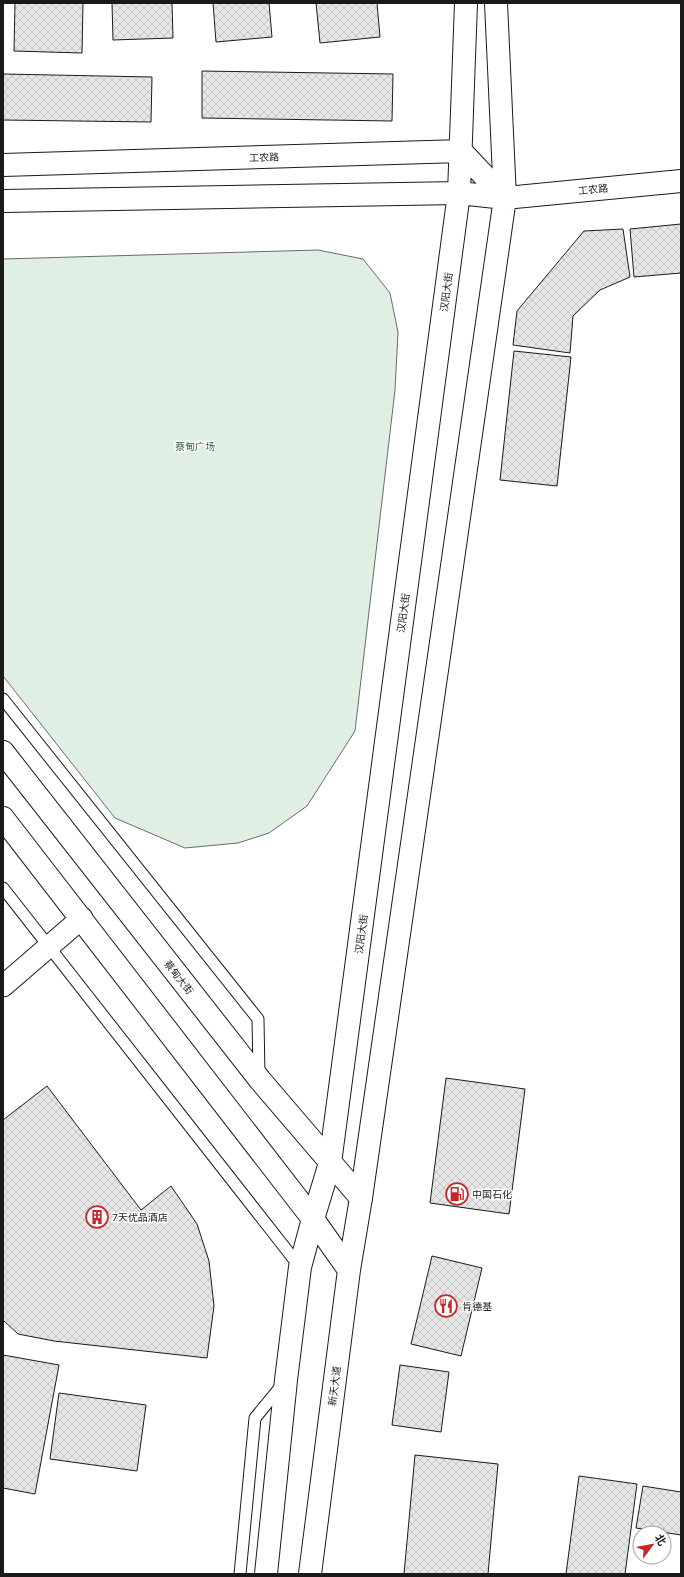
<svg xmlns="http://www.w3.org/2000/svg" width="684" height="1577" font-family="Lato,'Noto Sans SC',sans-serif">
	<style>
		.green { fill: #e0efe3; stroke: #6a6a6a }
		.building { fill: url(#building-cross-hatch); stroke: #1a1a1a }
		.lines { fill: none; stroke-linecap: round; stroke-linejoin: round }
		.service-casing { stroke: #1a1a1a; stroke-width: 13 }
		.minor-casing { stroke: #1a1a1a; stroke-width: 23 }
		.tertiary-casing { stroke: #1a1a1a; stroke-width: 24 }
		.primary-casing { stroke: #1a1a1a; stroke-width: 24 }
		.service { stroke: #fff; stroke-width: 11 }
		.minor { stroke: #fff; stroke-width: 21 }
		.tertiary { stroke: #fff; stroke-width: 22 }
		.primary { stroke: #fff; stroke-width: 22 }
		.labels { text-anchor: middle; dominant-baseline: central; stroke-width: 3; stroke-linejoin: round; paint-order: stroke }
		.street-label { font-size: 10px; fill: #1a1a1a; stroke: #fff }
		.park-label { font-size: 10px; fill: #2b5a34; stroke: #fff }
		.poi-label { font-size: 10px; fill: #1a1a1a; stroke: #fff; text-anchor: start }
	</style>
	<defs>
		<pattern id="building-cross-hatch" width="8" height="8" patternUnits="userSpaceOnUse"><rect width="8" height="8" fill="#e6e6e6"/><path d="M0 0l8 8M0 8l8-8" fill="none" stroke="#c5c5c5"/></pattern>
	</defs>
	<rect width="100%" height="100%" fill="#fff"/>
	<!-- green -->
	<path class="green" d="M318,250L363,259L390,293L398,332L395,390L355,731L307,806L269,833L238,843L185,848L115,818L3,676V259Z"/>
	<!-- building -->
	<path class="building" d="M15,3H83L82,53L14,51Z
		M112,3H172L173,38L113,40Z
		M213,3H269L272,37L216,42Z
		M316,3H377L380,37L320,43Z
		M202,71L393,74L392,121L202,118Z
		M3,74L152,77L151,122L3,120Z
		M681,224V273L634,277L630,229Z
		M623,229L630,277L600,290L573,316L570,353L513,345L517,311L584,231Z
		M514,351L571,357L557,486L500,480Z
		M446,1078L525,1089L509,1214L430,1203Z
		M47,1086L141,1210L171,1186L197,1224L209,1261L214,1306L207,1358L54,1341L18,1334L3,1320V1120Z
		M432,1256L482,1268L461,1356L411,1344Z
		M3,1355L59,1365L35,1494L3,1488Z
		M400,1365L449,1372L441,1432L392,1425Z
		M59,1393L146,1405L137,1471L50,1459Z
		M415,1455L498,1464L488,1574H404Z
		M579,1476L637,1484L625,1574H566Z
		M643,1486L681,1492V1535L636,1528Z"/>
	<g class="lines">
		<!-- service casing -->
		<g class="service-casing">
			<path id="service" d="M3,699L258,1019L259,1075
				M3,888L300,1267
				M240,1574L255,1418L283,1384"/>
		</g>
		<!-- minor casing -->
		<g class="minor-casing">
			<path id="minor" d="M3,986L82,918"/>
		</g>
		<!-- tertiary casing -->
		<g class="tertiary-casing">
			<path id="tertiary" d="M3,165L461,151L505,198L459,193L3,201
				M505,198L681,181
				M361,1198L505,198L496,3
				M313,1219L330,1163L459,193L466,3"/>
		</g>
		<!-- primary casing -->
		<g class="primary-casing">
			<path id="primary" d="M3,752L260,1080L361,1198L349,1270L310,1574
				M3,818L313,1219L349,1270
				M266,1574L286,1380L300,1267L313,1219"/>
		</g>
		<!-- service -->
		<use href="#service" class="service"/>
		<!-- minor -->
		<use href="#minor" class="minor"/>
		<!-- tertiary -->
		<use href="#tertiary" class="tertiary"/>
		<!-- primary -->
		<use href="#primary" class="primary"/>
	</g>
	<!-- icons -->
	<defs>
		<g id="fuel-ring" transform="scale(1.15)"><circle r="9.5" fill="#fff" stroke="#c62828" stroke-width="1.5"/><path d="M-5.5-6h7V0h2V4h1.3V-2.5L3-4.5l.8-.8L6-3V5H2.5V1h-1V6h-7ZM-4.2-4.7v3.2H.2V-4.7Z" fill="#c62828"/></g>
		<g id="building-ring" transform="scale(1.15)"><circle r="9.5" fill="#fff" stroke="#c62828" stroke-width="1.5"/><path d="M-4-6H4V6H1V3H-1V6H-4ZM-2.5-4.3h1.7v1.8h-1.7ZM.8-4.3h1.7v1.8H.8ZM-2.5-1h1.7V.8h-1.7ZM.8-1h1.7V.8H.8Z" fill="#c62828"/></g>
		<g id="restaurant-ring" transform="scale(1.15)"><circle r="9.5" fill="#fff" stroke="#c62828" stroke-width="1.5"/><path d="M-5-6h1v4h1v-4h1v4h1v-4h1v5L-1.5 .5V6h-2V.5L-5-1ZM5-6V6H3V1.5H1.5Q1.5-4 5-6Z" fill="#c62828"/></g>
	</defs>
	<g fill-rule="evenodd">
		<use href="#fuel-ring" x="457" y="1194"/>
		<use href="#building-ring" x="97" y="1217"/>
		<use href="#restaurant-ring" x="446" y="1306"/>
	</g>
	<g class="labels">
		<!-- street labels -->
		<g class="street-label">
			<text transform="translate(264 157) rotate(-2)">工农路</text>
			<text transform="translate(593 189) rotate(-6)">工农路</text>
			<text transform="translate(446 292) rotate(-82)">汉阳大街</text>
			<text transform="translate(403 613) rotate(-82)">汉阳大街</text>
			<text transform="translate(361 934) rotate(-82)">汉阳大街</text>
			<text transform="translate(179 977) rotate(52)">蔡甸大街</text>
			<text transform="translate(334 1386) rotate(-83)">新天大道</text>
		</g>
		<!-- park labels -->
		<g class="park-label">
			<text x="195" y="446">蔡甸广场</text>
		</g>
		<!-- poi labels -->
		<g class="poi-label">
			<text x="472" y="1194">中国石化</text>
			<text x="112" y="1217">7天优品酒店</text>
			<text x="462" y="1306">肯德基</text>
		</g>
	</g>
	<!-- border -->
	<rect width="684" height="1577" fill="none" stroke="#1a1a1a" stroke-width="8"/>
	<!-- north arrow -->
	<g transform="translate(652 1545) rotate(58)"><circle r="19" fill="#ffffff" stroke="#a3a3a3"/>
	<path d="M0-3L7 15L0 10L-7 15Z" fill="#c62828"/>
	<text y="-6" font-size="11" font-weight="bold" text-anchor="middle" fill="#1a1a1a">北</text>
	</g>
</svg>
